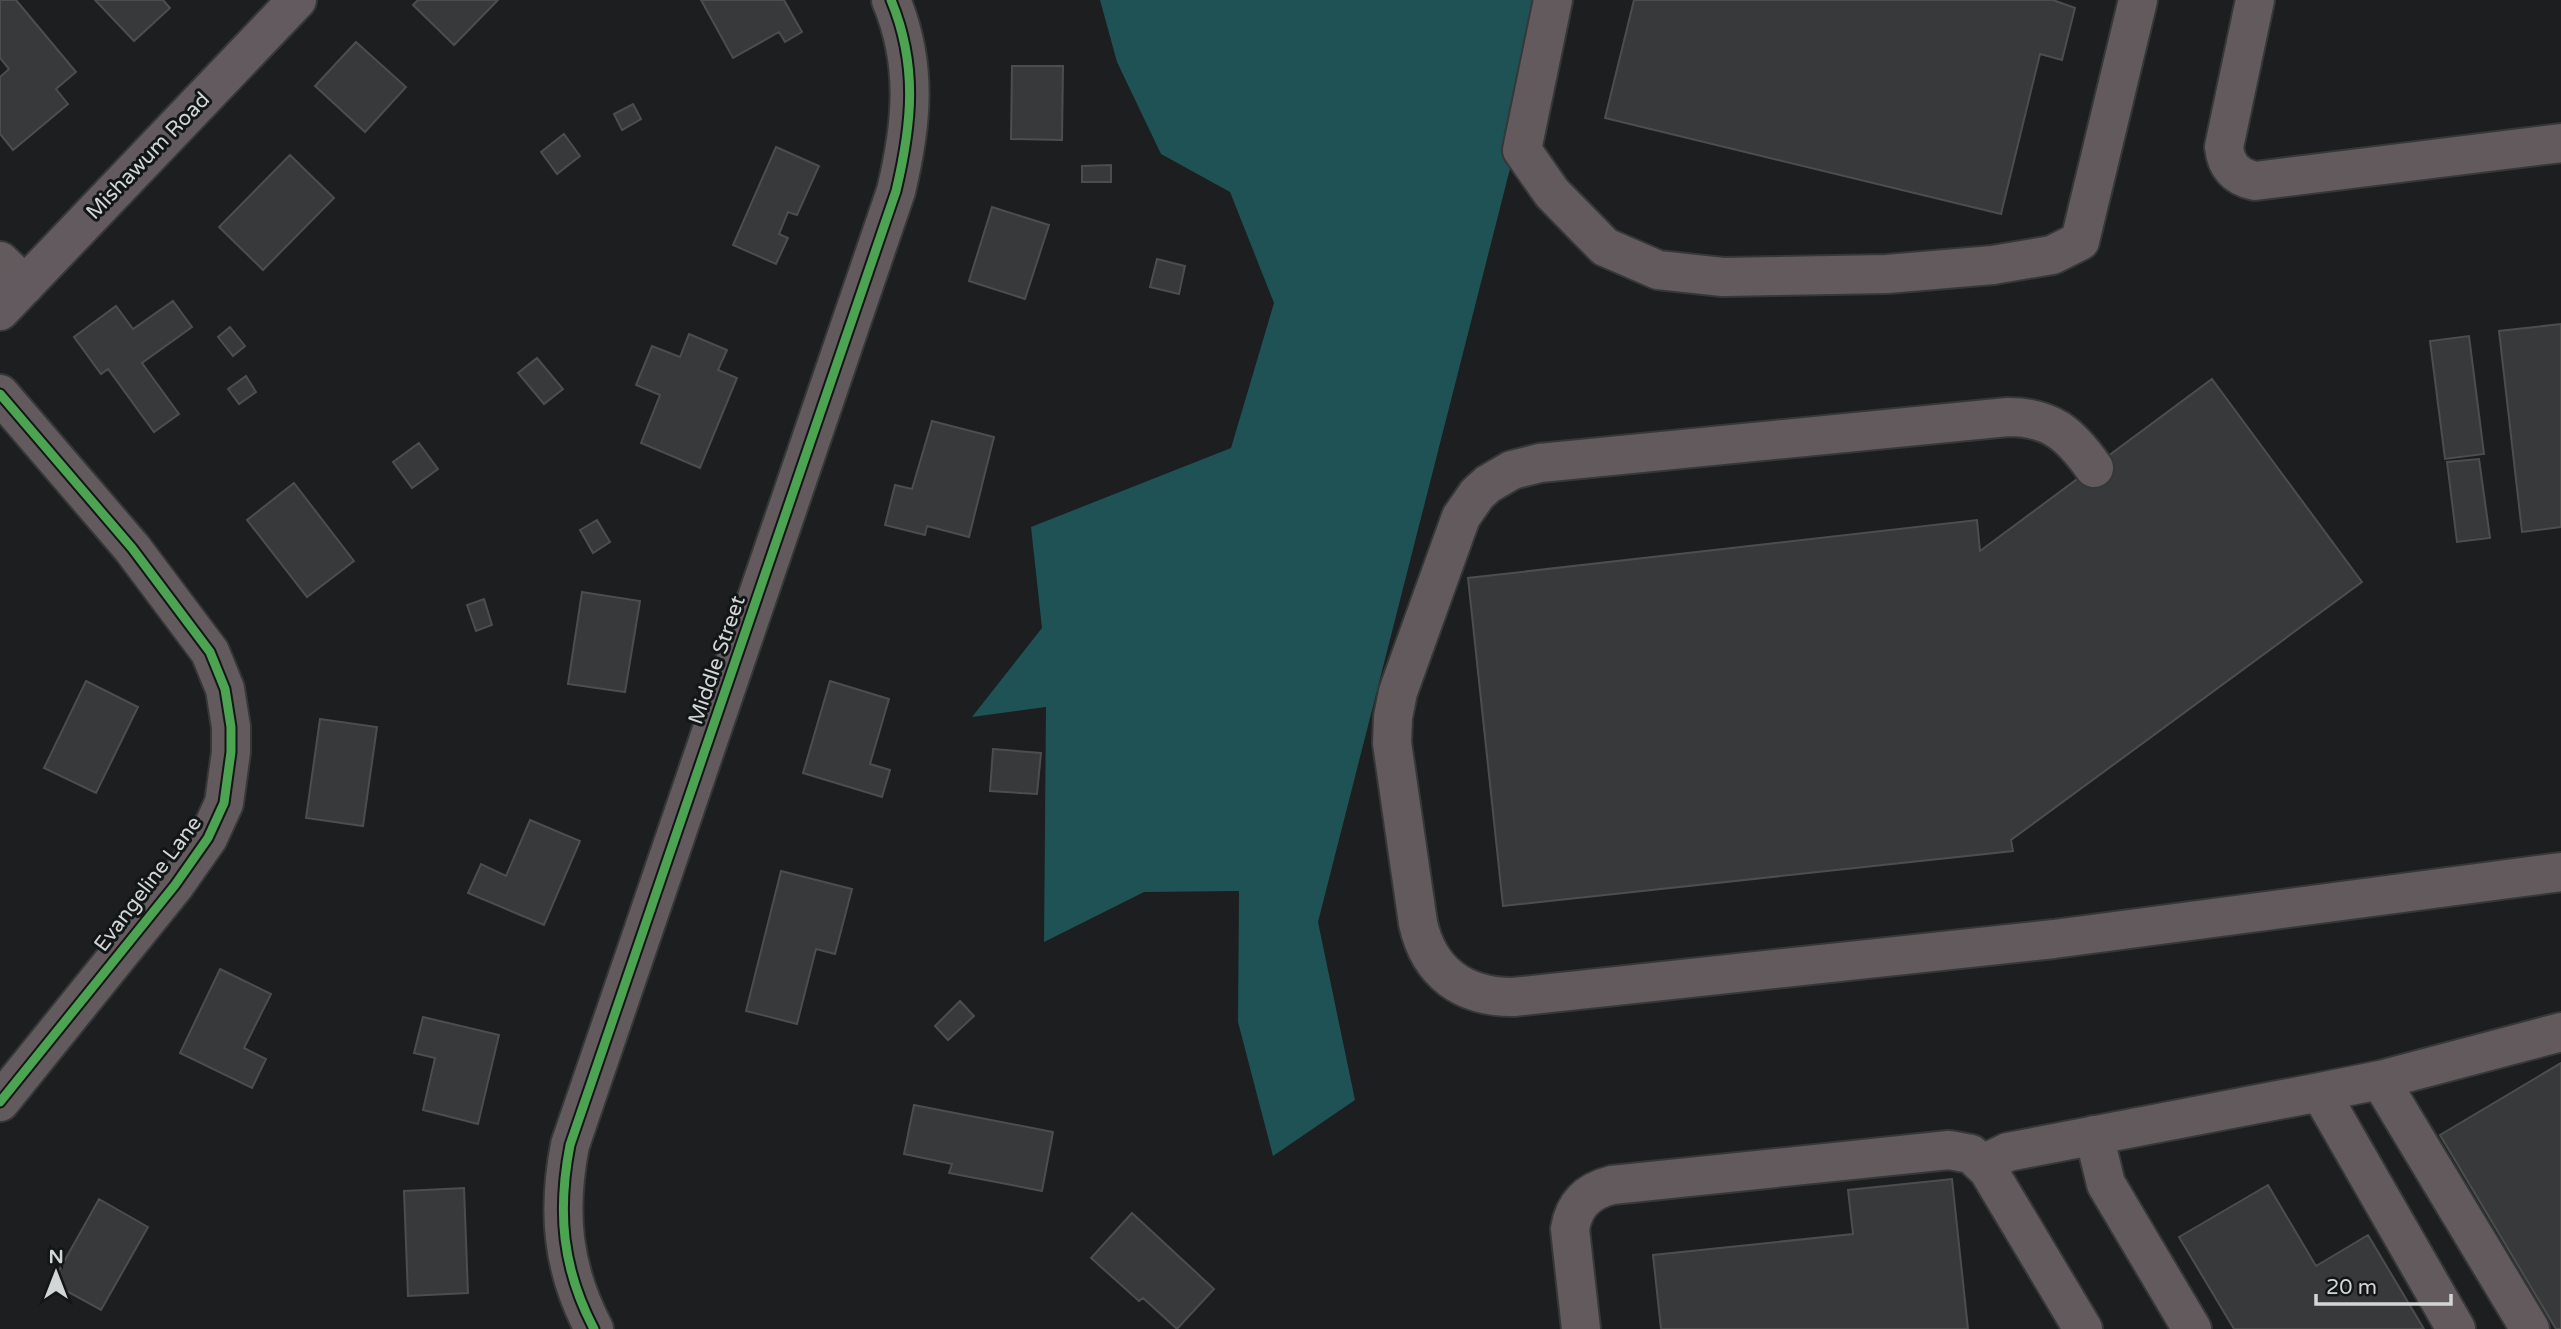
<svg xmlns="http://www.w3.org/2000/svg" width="2561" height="1329" font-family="'Varela Round',sans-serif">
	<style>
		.forest { fill: #1e5255 }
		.building { fill: #38393a; stroke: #4c4e4e; stroke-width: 2 }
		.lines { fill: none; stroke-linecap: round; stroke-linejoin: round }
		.minor-casing { stroke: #363838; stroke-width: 42 }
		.major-casing { stroke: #363838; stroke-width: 42 }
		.minor { stroke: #635a5e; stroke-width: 38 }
		.major { stroke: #635a5f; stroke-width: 38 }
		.cycleway-casing { stroke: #121616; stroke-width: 13 }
		.cycleway { stroke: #4ca352; stroke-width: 9 }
		.labels { text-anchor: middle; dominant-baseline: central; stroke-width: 6; stroke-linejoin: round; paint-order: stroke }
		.street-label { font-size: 21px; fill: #d3d6d6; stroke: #121616 }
	</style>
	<rect width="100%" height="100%" fill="#1c1e1f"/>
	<!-- forest -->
	<path class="forest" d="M1100,0H1553L1318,922L1355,1100L1273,1156L1238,1022L1239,891L1144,892L1044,942L1046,707L972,717L1042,628L1031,527L1231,448L1274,303L1230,192L1161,154L1117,62Z"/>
	<!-- building -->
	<path class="building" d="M0,0H16L76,72L56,89L68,104L13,150L0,134V77L9,69L0,58Z
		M95,0H163L170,8L134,41Z
		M418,0H498L454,45L413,5Z
		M701,0H784L802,32L785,42L779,32L733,58Z
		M1634,0H2053L2075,8L2062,60L2040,54L2001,214L1605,118Z
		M356,42L406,87L365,132L315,86Z
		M1012,66H1063L1062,140L1011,139Z
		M633,104L641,119L622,130L614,114Z
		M564,134L580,156L557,174L541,152Z
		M776,147L819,166L797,215L788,212L779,234L788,238L776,264L733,245Z
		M290,155L334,198L263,270L219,227Z
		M1111,165V182H1082V166Z
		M992,207L1049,225L1025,299L969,281Z
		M1157,259L1185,266L1179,294L1150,287Z
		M173,301L192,327L142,363L179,414L154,432L108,369L101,374L74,337L116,306L133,329Z
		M2561,324V527L2522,532L2499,331Z
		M230,327L245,346L233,356L218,337Z
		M689,334L727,350L718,370L737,378L700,468L641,443L660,395L636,385L652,346L680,357Z
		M2469,336L2484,454L2445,459L2430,341Z
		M537,358L563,389L544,404L518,373Z
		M246,376L256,392L239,404L228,389Z
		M2212,379L2362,582L2011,840L2013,851L1503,906L1468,578L1977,520L1980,551Z
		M932,421L994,437L969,537L927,526L925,535L885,525L895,485L912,489Z
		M419,443L438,469L412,488L393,462Z
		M2479,459L2490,538L2457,542L2447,462Z
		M294,483L354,561L307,597L247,520Z
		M597,520L610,542L593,553L580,530Z
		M582,592L640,601L625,692L568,684Z
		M484,599L492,625L476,631L467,605Z
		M86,681L138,707L96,793L44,768Z
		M830,681L889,699L870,764L890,770L882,797L803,773Z
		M320,719L377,727L363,826L306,818Z
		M993,749L1041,753L1037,794L990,791Z
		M530,820L580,841L544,925L468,893L481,864L506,876Z
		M781,871L852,889L835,954L816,949L797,1024L746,1011Z
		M220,969L271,994L244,1048L266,1059L252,1088L180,1053Z
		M960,1001L974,1016L948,1040L935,1026Z
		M423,1017L499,1035L478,1124L423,1110L435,1058L414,1053Z
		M2561,1063V1329H2556L2440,1135Z
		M914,1105L1053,1132L1042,1191L949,1173L952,1164L904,1154Z
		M1952,1179L1968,1329H1661L1653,1255L1853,1234L1848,1190Z
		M2268,1185L2316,1266L2368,1235L2424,1329H2234L2179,1237Z
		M464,1188L468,1293L408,1296L404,1191Z
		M99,1199L148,1227L101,1310L52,1283Z
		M1132,1213L1214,1289L1177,1329L1143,1298L1139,1301L1091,1258Z"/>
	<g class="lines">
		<!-- minor casing -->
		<g class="minor-casing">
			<path id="minor" d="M1553,0L1522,150L1552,193L1605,247L1658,270L1723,277L1887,274L1993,265L2052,255L2080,241L2138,0
				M2255,0L2224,147C2226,166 2236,177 2255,181L2561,143
				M0,261L25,285
				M0,394L132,548L210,652L225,689L231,727V752L224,803L208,838L175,885L0,1102
				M2094,468C2070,434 2051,417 2008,417L1540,463L1512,470L1488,484L1477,494L1461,517L1398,692L1393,717L1392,743L1418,923C1429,973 1463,997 1513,997L2054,939L2561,872
				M2380,1080L2561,1032
				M2320,1092L2380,1080L2530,1329
				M2094,1135L2106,1184L2192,1329
				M1983,1164L2008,1152L2320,1092L2456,1329
				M594,1329C562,1268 557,1212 570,1145L896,191C912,124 918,65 891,0
				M1581,1329L1570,1229C1574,1204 1588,1191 1612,1185L1949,1150L1971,1154L1988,1170L2083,1329"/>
		</g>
		<!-- major casing -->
		<g class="major-casing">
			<path id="major" d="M0,311L297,0"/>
		</g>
		<!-- minor -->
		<use href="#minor" class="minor"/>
		<!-- major -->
		<use href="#major" class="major"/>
		<!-- cycleway casing -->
		<g class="cycleway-casing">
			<path id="cycleway" d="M0,394L132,548L210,652L225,689L231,727V752L224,803L208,838L175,885L0,1102
				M594,1329C562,1268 557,1212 570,1145L896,191C912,124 918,65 891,0"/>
		</g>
		<!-- cycleway -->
		<use href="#cycleway" class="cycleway"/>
	</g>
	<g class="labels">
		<!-- street labels -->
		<g class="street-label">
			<text transform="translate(148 156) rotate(-46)">Mishawum Road</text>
			<text transform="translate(717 660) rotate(-71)">Middle Street</text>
			<text transform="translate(148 884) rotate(-53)">Evangeline Lane</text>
		</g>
	</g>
	<!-- north arrow -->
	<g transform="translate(56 1273)" stroke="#121616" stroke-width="5" paint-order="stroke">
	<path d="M0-5L12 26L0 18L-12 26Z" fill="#d3d6d6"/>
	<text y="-10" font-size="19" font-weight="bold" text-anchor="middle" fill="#d3d6d6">N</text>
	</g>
	<!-- scale -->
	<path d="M2316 1294v10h135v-10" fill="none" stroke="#d3d6d6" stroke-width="3.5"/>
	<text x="2326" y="1294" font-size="21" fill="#d3d6d6" stroke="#121616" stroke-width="5" paint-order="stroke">20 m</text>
</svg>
